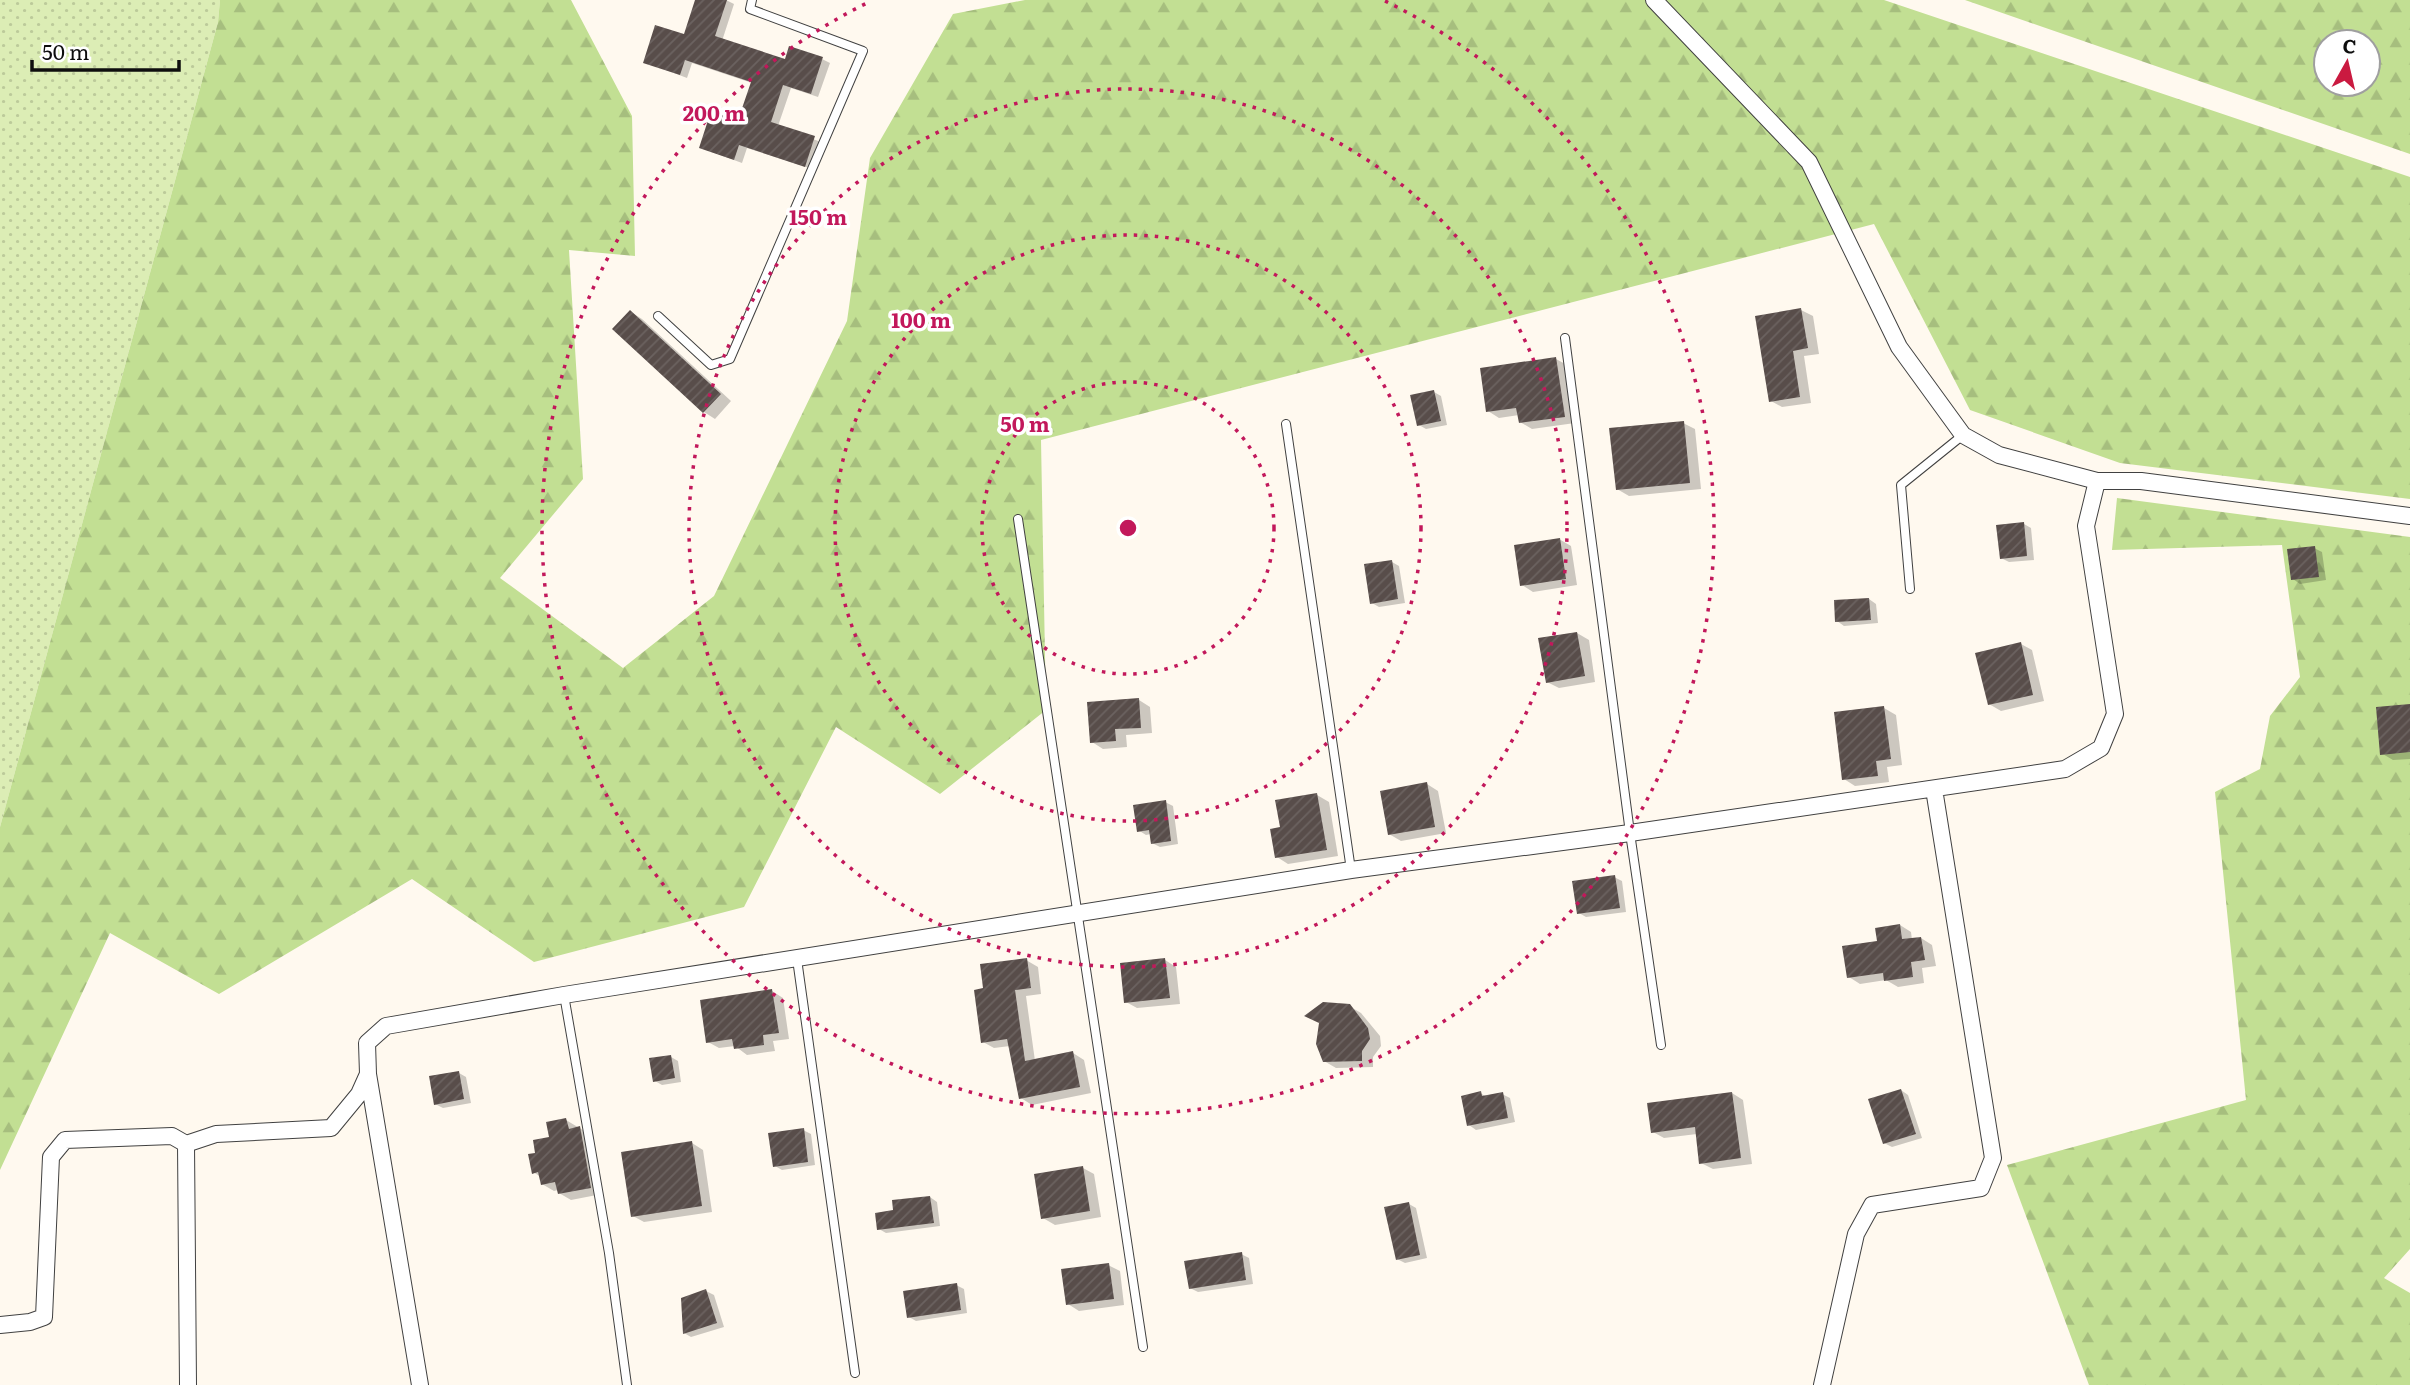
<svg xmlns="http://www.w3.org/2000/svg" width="2410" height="1385" font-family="Literata,serif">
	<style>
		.grass { fill: url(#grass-dots) }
		.forest { fill: url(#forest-firs); fill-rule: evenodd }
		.shadow { fill: #0003 }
		.building { fill: url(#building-hatch) }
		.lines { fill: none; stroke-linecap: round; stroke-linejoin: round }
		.lane-casing { stroke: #414141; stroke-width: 10 }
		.street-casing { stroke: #414141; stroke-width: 18 }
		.lane { stroke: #fff; stroke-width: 8 }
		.street { stroke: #fff; stroke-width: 16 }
		.ring { fill: none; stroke: #c2185b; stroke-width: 3.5; stroke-dasharray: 3.5 7 }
		.centre { fill: #c2185b; stroke: #fff; stroke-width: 3.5 }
		.ring-label { font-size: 21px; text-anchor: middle; font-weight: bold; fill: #c2185b; stroke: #fff; stroke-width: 7; stroke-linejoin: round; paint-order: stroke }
	</style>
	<defs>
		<pattern id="grass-dots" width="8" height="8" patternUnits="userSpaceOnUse" patternTransform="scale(1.75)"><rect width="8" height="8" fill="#dcedb5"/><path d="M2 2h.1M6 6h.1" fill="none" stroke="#bcca9a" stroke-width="1.8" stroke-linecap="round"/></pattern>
		<pattern id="forest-firs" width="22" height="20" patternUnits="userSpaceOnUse" patternTransform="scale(1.75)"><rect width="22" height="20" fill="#c2df93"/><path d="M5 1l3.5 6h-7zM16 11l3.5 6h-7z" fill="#a6be7e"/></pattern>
		<pattern id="building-hatch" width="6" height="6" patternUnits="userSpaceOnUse" patternTransform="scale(1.75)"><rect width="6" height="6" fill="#584d4a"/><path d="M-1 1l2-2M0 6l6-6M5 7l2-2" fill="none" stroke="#6b6260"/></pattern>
	</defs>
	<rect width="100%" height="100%" fill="#fff9ef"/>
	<!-- grass -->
	<path class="grass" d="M0,0H220L218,22L0,827Z"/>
	<!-- forest -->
	<path class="forest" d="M220,0H571L632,116L635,256L569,250L583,479L500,578L623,668L714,596L847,321L870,158L953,14L1025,0H1884L2410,177V499L2120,463L1970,410L1874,224L1041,440L1046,710L940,794L836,727L744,907L534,962L412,879L219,994L110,933L0,1170V827L218,22Z
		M1965,0H2410V154ZM2368,42V84H2326V42Z
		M2117,498L2410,537V1249L2384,1278L2410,1293V1385H2089L2007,1165L2246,1100L2215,792L2260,769L2270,716L2300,677L2282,545L2112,550Z"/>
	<!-- shadow -->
	<path class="shadow" d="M697,0H726L734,4L722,41L786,61L822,59L830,63L818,97L791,88L778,126L821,142L812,169L747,148L742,163L701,148L739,122L752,83L692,63L687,78L645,62L685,36Z
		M1801,310L1813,316L1819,354L1804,356L1811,403L1782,407L1771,401Z
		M631,312L642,319L731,401L715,419L704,412Z
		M1556,359L1567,365L1575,423L1532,429L1520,422L1519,415L1499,418L1488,411Z
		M1434,392L1441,396L1447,425L1426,429L1419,425Z
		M1683,423L1695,429L1701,489L1629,496L1617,489Z
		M2024,524L2031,528L2034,560L2009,562L2001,558Z
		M1559,539L1571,546L1577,585L1533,592L1522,585Z
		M2314,548L2322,552L2326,580L2300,584L2293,579Z
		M1392,562L1399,566L1405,603L1379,607L1372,603Z
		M1869,599L1876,604L1878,623L1844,626L1837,621Z
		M1577,633L1589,640L1595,682L1559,688L1547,682Z
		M2021,644L2032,650L2044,701L2001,711L1989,704Z
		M1139,700L1150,707L1152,733L1126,735L1127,747L1103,749L1092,742Z
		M2410,706V759L2393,760L2381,753Z
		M1884,708L1896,715L1902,765L1887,767L1889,782L1855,786L1844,779Z
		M1427,784L1438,791L1446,833L1401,841L1389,834Z
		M1317,795L1329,802L1338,856L1288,864L1277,857L1282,829Z
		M1165,802L1173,806L1178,844L1160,847L1152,843L1151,834L1146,835L1138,830Z
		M1614,877L1622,881L1626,912L1586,917L1579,913Z
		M1900,925L1911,932L1912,940L1921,938L1932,945L1936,966L1922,968L1924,983L1898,987L1886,980L1860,984L1849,977L1879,942Z
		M1026,960L1038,967L1041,994L1026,996L1035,1061L1073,1053L1084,1060L1091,1093L1032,1105L1021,1098L1010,1046L994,1048L983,1042L985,990Z
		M1165,960L1176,967L1180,1004L1137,1008L1126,1002Z
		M772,991L783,998L789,1039L773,1041L775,1051L747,1055L735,1046L719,1048L708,1042Z
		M1349,1006L1361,1013L1380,1036L1381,1046L1373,1057V1067L1336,1068L1324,1061Z
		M671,1057L678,1061L681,1082L662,1085L655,1081Z
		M459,1073L466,1077L471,1103L443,1108L435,1104Z
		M1901,1090L1908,1095L1922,1138L1892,1147L1884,1143Z
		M1480,1093L1487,1097L1502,1094L1510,1098L1515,1122L1476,1130L1469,1125Z
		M1732,1093L1743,1100L1752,1164L1713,1169L1701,1163L1697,1134L1664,1138L1653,1132Z
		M566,1120L591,1135L602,1194L571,1200L559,1193L558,1190L554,1191L542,1184L541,1177L533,1172L537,1154Z
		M803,1130L811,1134L815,1165L782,1170L775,1166Z
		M692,1143L703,1150L712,1212L644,1222L633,1216Z
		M1083,1168L1094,1174L1101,1217L1055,1225L1043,1218Z
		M930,1197L937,1202L940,1226L886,1233L879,1229Z
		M1409,1204L1416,1208L1427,1258L1405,1263L1397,1259Z
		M1241,1254L1249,1258L1253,1284L1198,1292L1190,1288Z
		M1108,1265L1120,1271L1124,1305L1079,1311L1068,1304Z
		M956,1285L964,1289L967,1313L916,1321L909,1317Z
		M706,1291L714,1295L724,1327L691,1337L684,1333Z"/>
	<!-- building -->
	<path class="building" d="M695,0H727L715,36L785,59L789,46L823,57L811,94L783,85L771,122L815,136L805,167L739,145L734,160L699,148L711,111L738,120L751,82L685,60L680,75L643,63L655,25L684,34Z
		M1801,308L1808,348L1793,351L1800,397L1769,402L1755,316Z
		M630,310L721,394L703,413L612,329Z
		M1556,357L1565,417L1519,423L1516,408L1486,412L1480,368Z
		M1434,390L1441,421L1417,426L1410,395Z
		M1684,421L1690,483L1616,490L1609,428Z
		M2024,522L2027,556L2000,559L1996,525Z
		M1560,538L1566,579L1520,586L1514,545Z
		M2315,546L2319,577L2291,580L2287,549Z
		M1392,560L1398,599L1370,604L1364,564Z
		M1869,598L1871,620L1835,622L1834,600Z
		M1577,632L1585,676L1546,683L1538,638Z
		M2021,642L2033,695L1988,705L1975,653Z
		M1139,698L1141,728L1115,729L1116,741L1090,743L1087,702Z
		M2410,704V752L2380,755L2376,707Z
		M1884,706L1891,759L1876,761L1878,776L1842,780L1834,712Z
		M1427,782L1435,827L1388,835L1380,791Z
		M1317,793L1327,850L1275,858L1270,829L1280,827L1275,800Z
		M1166,800L1171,841L1151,844L1149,830L1137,832L1133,805Z
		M1615,875L1620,908L1577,914L1572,881Z
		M1900,924L1902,939L1921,937L1925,960L1911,962L1913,977L1884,981L1883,973L1847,978L1842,946L1877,941L1875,928Z
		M1027,958L1031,988L1015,990L1025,1061L1073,1051L1080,1087L1019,1099L1007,1039L981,1043L974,990L983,988L980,964Z
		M1165,958L1170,998L1124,1003L1120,963Z
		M772,989L779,1033L763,1035L764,1045L734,1049L732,1039L706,1043L700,1000Z
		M1323,1002L1350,1004L1368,1028L1370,1039L1362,1051V1061L1323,1062L1316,1044L1319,1023L1304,1016Z
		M671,1055L675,1078L653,1082L649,1058Z
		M459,1071L464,1099L434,1105L429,1076Z
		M1901,1089L1916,1134L1883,1144L1868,1099Z
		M1481,1091L1482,1096L1503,1092L1508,1118L1467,1126L1461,1096Z
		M1732,1092L1741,1158L1699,1164L1695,1127L1651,1133L1647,1103Z
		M566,1118L569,1129L580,1126L591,1188L558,1194L555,1182L541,1185L538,1172L532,1174L528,1154L535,1153L533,1140L549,1137L546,1122Z
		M804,1128L808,1162L773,1167L768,1133Z
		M692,1141L702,1206L631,1217L621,1152Z
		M1083,1166L1090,1211L1041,1219L1034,1174Z
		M930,1196L934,1223L877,1230L875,1213L893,1210L892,1200Z
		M1409,1202L1420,1255L1396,1260L1384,1207Z
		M1242,1252L1246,1280L1189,1289L1184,1261Z
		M1109,1263L1114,1299L1066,1305L1061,1269Z
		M957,1283L961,1310L907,1318L903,1291Z
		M706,1289L717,1323L683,1334L681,1298Z"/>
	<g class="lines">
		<!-- lane casing -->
		<g class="lane-casing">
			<path id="lane" d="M658,316L711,365L730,359L863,51L750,9L752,0
				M1565,338L1630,833L1661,1045
				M1286,424L1351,870
				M1018,519L1143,1347
				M1910,589L1901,485L1963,435
				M797,959L855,1373
				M564,995L609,1253L627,1385"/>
		</g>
		<!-- street casing -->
		<g class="street-casing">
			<path id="street" d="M1654,0L1809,162L1899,347L1963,435L1999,455L2097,481H2141L2410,516
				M186,1144L188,1385
				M0,1325L30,1322L44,1317L51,1157L65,1140L172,1136L186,1144L216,1134L331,1128L359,1094L368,1074
				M420,1385L368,1074L367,1043L386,1026L564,995L1351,870L1630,833L2065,769L2101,748L2115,714L2086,526L2097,481
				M1822,1385L1856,1234L1872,1205L1981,1188L1993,1158L1934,789"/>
		</g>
		<!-- lane -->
		<use href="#lane" class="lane"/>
		<!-- street -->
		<use href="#street" class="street"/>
	</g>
	<!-- distance rings -->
	<g class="ring">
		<circle cx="1128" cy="528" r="146"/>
		<circle cx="1128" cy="528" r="293"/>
		<circle cx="1128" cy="528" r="439"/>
		<path d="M1385 1A586 586 0 1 1 871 1"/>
	</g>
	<circle cx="1128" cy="528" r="10" class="centre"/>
	<g class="ring-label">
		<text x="714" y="121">200 m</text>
		<text x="818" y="225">150 m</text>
		<text x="921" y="328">100 m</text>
		<text x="1025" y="432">50 m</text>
	</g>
	<!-- north arrow -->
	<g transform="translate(2347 63) rotate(8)"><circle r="33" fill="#ffffff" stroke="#9f9f9f" stroke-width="2"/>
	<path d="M0-5L12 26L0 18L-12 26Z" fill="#ca1a40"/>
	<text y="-10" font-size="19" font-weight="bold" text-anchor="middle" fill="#0e0e0e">С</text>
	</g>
	<!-- scale -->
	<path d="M32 60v10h147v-10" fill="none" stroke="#0e0e0e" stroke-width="3.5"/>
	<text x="42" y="60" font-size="21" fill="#0e0e0e" stroke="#ffffff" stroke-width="5" paint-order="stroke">50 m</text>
</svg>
